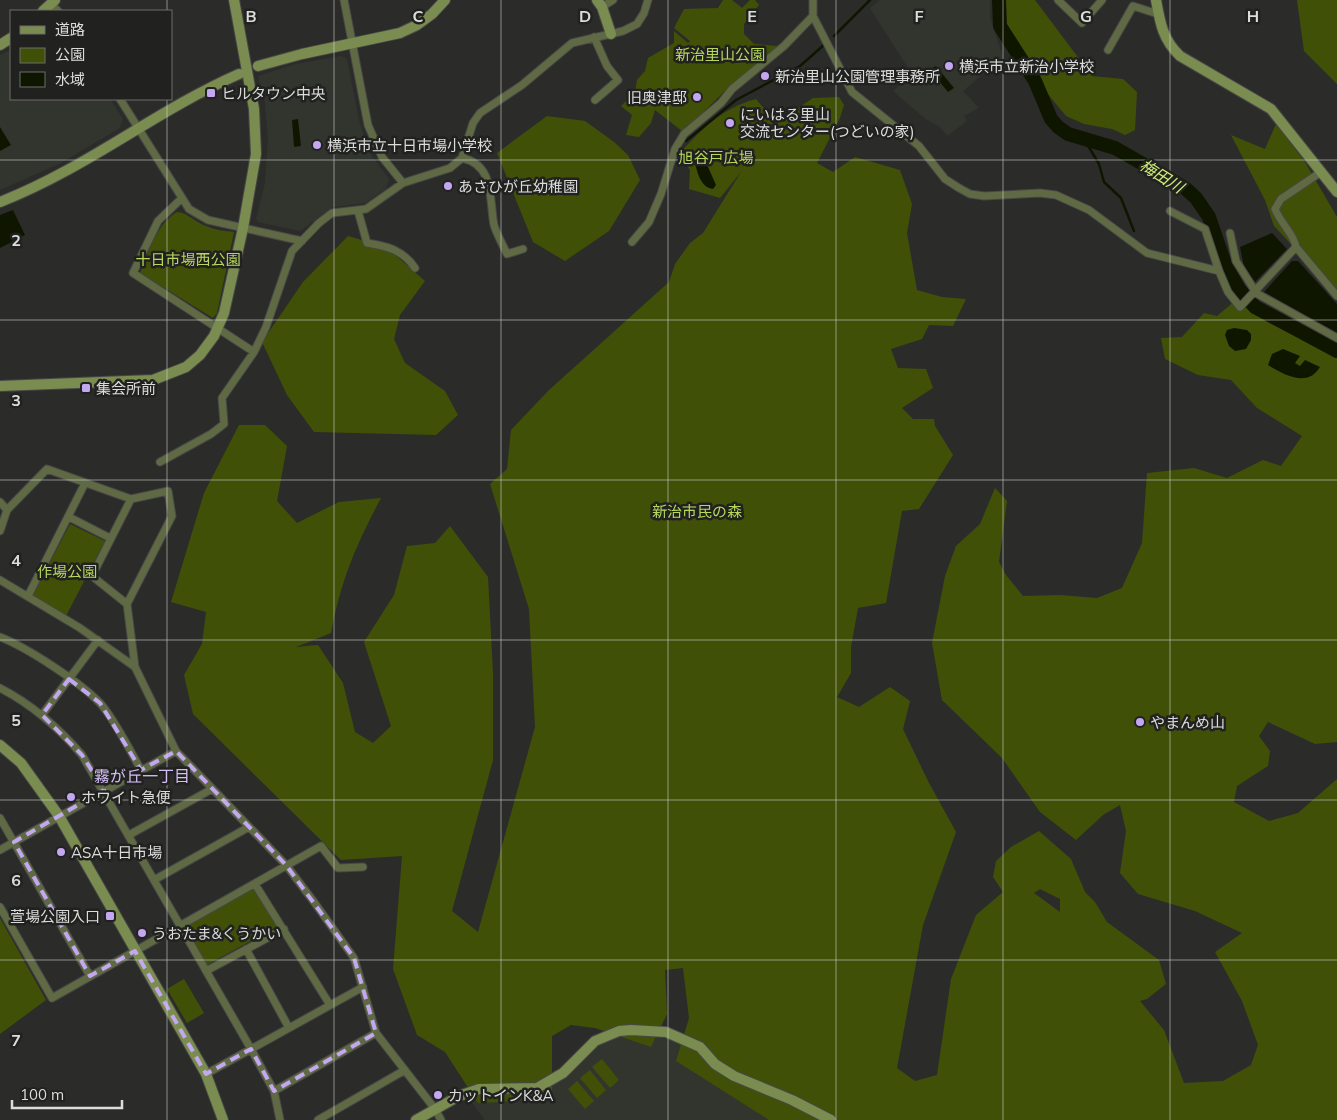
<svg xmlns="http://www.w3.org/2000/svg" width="1337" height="1120" font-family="Mulish,'Noto Sans JP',sans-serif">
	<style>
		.built { fill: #32352e }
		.green { fill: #405007; fill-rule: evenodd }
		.water { fill: #0f1600 }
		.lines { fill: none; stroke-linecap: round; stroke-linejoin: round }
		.stream { stroke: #0f1600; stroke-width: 2.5 }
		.river { stroke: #0f1600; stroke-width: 14 }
		.street-casing { stroke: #474846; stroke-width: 9 }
		.secondary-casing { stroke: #474846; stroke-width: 12 }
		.street { stroke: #5f6a45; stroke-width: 7 }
		.secondary { stroke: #7b8c50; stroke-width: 10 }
		.marked { fill: none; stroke: #c4a7f1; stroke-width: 4; stroke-dasharray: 10 6; stroke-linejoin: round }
		.grid { fill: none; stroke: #dcdddb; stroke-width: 1; stroke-opacity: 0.55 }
		.poi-dot { fill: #c4a7f1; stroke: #212220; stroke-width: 2 }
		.labels { text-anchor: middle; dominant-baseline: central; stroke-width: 5; stroke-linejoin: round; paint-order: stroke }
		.park-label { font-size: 15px; fill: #b7d85a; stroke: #212220 }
		.poi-label { font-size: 15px; fill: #dcdddb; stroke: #212220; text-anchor: start }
		.water-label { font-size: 16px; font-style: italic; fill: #cff174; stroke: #212220 }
		.neighbourhood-label { font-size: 16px; fill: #d3bef6; stroke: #212220 }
		.grid-label { font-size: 16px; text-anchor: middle; font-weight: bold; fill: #dcdddb; stroke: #212220; stroke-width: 5; stroke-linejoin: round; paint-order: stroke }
	</style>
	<rect width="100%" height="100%" fill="#2b2c2a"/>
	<!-- built -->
	<path class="built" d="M880,0H990V18L1003,57L963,91L979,108L964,116L967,121L947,136L940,127L927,120L893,91L912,74L870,8Z
		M11,50V99H110L123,119L120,128L59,164L0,190V55Z
		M342,56L347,59L359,120L369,152L389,179L386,189L365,203L333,207L300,231L258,222L256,219L265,183L268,138L264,93L261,90L258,76L295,64Z
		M615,1034L668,1036L679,1043L706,1070L819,1120H485L467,1096L541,1090L593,1046Z"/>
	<!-- green -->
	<path class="green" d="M723,0H732L742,8L750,0H755L759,5L744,24V34L754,44L777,46L773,54L731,85L688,127L682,131L655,110L651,123L639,137L626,135L632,115L621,106L635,92L637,80L645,71L648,58L674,43V31L688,43L690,41L674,28L684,9L718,8Z
		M998,0H1035L1092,76L1123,79L1137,92L1135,130L1125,135L1112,129L1084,124L1066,116L1017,57L996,11Z
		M1297,0H1337V84L1304,51Z
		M839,97L844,105L840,118L817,163L833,172L855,157L900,170L912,204L907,233L917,290L942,297L966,299L953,326L929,325L922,339L891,349L898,368L926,369L933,388L902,408L913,419H934L935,426L953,455L919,509L902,511L886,603L858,608L851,647V673L837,697L859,707L890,687L910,701L903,729L928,781L956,832L923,925L897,1068L915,1081L937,1075L951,979L976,915L1003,892L993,877L996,861L1011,847L1039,831L1071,859L1085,892L1095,902L1107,922L1159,960L1166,984L1147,999L1140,1001L1164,1030L1184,1083L1223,1081L1251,1065L1258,1045L1242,1001L1215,952L1242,933L1195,911L1138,894L1120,873L1126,831L1120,805L1103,815L1076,840L1040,812L1002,758L942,700L932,643L945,576L956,546L980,524L995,488L1007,501L999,562L1006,575L1023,596L1060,595L1097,598L1122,588L1142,543L1147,473L1194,468L1227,478L1263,460L1281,466L1302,436L1257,408L1231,380L1198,375L1165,359L1161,338L1182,337L1204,313L1217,316L1236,300L1267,322L1337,357V742L1315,744L1268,722L1259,736L1270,751L1268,766L1237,786L1234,802L1269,821L1298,813L1337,779V1120H769L676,1061L689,1018L683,968L665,970L667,1014L651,1047L595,1028L571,1025L552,1036V1095L504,1102L478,1103L445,1052L417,1035L393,969L402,856L341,860L193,714L184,675L202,644L206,612L171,602L204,493L239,425H265L287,446L277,501L297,523L339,502L381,498C356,545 341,580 331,633L296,647L318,645L343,683L355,732L373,743L391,726L364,642L394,595L407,546L435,543L450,526L488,577L493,674V760L452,911L478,932L535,727L529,609L490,484L507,469L511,430L548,391L669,282L675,264L690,243L703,233L741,172L720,198L689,189L690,170L678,155C702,129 722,108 756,99L773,119L772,126L813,98ZM1040,889L1060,899V912L1034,893Z
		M547,116L585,121L614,142L628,155L640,180L609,231L565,261L533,242L497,153Z
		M1276,124L1305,162L1337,217V290L1331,287L1274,226L1265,200L1231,135L1265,149Z
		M177,212C187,212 196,223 206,226C215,230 225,231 234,232L217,313L213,318L140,273C149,252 156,224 177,212Z
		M348,236L386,247L425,281L400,315L394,339L405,363L445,391L458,415L436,435L314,432L287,395L262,342L303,282Z
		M70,524L105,541L66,616L33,595Z
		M254,888L278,926L205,966L184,927Z
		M0,918L46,1000L0,1034Z
		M184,979L204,1013L187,1023L167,989Z
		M602,1059L619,1080L610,1088L592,1067Z
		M590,1070L606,1090L597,1098L580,1078Z
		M577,1081L594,1101L585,1109L568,1089Z"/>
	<!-- water -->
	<path class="water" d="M936,66L954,88L948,92L930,70Z
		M298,119L301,146L294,147L292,120Z
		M0,127L11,145L0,151Z
		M700,154L704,158L716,185L713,189C700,188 696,169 694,157Z
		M13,210L25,235L0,248V215Z
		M1272,233L1287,249L1255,282L1244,267L1240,247Z
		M1292,261H1298L1337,304V333L1264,292Z
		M1234,328L1247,330L1251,334V340L1246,349L1235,351L1229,346L1225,335L1227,330Z
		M1283,349L1300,356L1295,363L1300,366L1305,360L1320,367C1318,370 1314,375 1311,376C1298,383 1279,372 1268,365L1272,354Z"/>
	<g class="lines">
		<!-- stream -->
		<path class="stream" d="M834,36L870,0
			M1084,139L1099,164L1104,182L1121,198L1134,231
			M686,141L736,100L800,66L825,44"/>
		<!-- river -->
		<path class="river" d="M999,0L1000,26L1035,81L1051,119L1058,127L1068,134L1115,148L1185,188L1196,198L1209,217L1225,264L1239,289L1255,307L1337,351"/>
		<!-- street casing -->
		<g class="street-casing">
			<path id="street" d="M344,0L368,125L382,157L403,183
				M813,0V16L852,92L919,146L945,179L959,188L970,194L984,196L1040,193L1056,195L1089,210L1147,253L1219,271L1228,292L1240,307L1254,292L1337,338
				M1058,0L1082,23L1102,0
				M51,4L58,11
				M602,7L613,0
				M594,37L607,66L618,80L595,100
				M1108,50L1133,6L1158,14
				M120,99L189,209L208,220L302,241
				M462,158C495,165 489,199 494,225C497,235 503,245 507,254L523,249
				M182,198L158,221L133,273L254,352
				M358,211L367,243C387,246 403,250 415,268
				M1170,211L1205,229L1219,271
				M1230,233L1236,261L1255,291
				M632,242L649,222L661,194L675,149L684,134L721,103L732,89L784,46L813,16
				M1296,247L1337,296
				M1254,292L1296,247C1294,234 1281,224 1275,209L1281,199L1321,172
				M160,462L211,434L224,424L222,398L254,352L266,327L292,251L319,223L332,213L366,209L403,183L450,168L462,158L473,123L480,113L522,85L572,43L623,31L637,24L644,13L648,0
				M131,499L92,576L127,604L135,667L176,751L286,865L314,902L354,958L376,1033L435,1109L441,1120
				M0,502L7,510
				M69,517L110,538
				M0,531L7,510L47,469L131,499L168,491L172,516L127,604
				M0,580L80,628L135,667
				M28,596L85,483
				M0,637C28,648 78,681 99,702C112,715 131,752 141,770
				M0,688C33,705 58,727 82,755L251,1049L274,1091L280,1120
				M42,715L98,640
				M0,818L90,976
				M129,835L212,789
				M0,850L176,751
				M154,880L249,827
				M255,884L330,1005
				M0,907L52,998L321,846L338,868L363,867
				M246,949L289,1028
				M206,971L284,929
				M206,1074L363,987
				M274,1091L376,1033
				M318,1120L405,1070"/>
		</g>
		<!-- secondary casing -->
		<g class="secondary-casing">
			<path id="secondary" d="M597,0L602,7L611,34
				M1156,0C1160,23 1163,40 1180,56L1271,109L1337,192
				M43,11L55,0
				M0,45L11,38
				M258,66L302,54L400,33L417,25L432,14L445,0
				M0,202C87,168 155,111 239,74
				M0,386L153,380L186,367L200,355L214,336L224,313L243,228L256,154L254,109L234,0
				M0,745L21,763L59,816L206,1074L223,1120
				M416,1120L459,1096L479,1089L537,1088L563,1073L595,1041L619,1031L631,1030L666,1032L700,1047L715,1064L734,1076L792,1100L831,1120"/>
		</g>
		<!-- street -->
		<use href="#street" class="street"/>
		<!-- secondary -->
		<use href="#secondary" class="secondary"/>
	</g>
	<!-- marked area -->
	<path class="marked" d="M69,679L100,703L141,770L176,751L286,865L354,958L376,1033L274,1091L251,1049L206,1074L135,951L90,976L14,842L104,790L82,755L42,715Z"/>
	<!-- grid -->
	<path class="grid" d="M167,0V11M334,0V1120M501,0V1120M668,0V1120M836,0V1120M1003,0V1120M1170,0V1120M167,99V1120M0,160H1337M0,320H1337M0,480H1337M0,640H1337M0,800H1337M0,960H1337"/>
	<!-- markers -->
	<g class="poi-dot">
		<circle cx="949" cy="66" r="5"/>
		<circle cx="765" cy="76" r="5"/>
		<rect x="206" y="88" width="10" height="10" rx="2.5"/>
		<circle cx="697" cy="97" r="5"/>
		<circle cx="730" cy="123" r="5"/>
		<circle cx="317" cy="145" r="5"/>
		<circle cx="448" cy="186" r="5"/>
		<rect x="81" y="383" width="10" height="10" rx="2.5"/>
		<circle cx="1140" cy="722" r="5"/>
		<circle cx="71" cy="797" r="5"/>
		<circle cx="61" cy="852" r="5"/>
		<rect x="105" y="911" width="10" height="10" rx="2.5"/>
		<circle cx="142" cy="933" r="5"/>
		<circle cx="438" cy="1095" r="5"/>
	</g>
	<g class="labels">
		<!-- park labels -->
		<g class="park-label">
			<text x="720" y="54">新治里山公園</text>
			<text x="716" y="157">旭谷戸広場</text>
			<text x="188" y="259">十日市場西公園</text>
			<text x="697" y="511">新治市民の森</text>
			<text x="67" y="571">作場公園</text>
		</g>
		<!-- poi labels -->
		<g class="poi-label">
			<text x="959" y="66">横浜市立新治小学校</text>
			<text x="775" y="76">新治里山公園管理事務所</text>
			<text x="221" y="93">ヒルタウン中央</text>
			<text x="687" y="97" text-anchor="end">旧奥津邸</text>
			<text x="740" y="114">にいはる里山<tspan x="740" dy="17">交流センター(つどいの家)</tspan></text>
			<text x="327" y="145">横浜市立十日市場小学校</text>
			<text x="458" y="186">あさひが丘幼稚園</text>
			<text x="96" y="388">集会所前</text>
			<text x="1150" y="722">やまんめ山</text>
			<text x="81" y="797">ホワイト急便</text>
			<text x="71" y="852">ASA十日市場</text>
			<text x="100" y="916" text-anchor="end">萱場公園入口</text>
			<text x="152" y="933">うおたま&amp;くうかい</text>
			<text x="448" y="1095">カットインK&amp;A</text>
		</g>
		<!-- water labels -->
		<g class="water-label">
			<text transform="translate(1162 176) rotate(32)">梅田川</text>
		</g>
		<!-- neighbourhood labels -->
		<g class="neighbourhood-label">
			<text x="142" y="776">霧が丘一丁目</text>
		</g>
	</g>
	<g class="grid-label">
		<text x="251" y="22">B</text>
		<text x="418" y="22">C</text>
		<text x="585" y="22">D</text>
		<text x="752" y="22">E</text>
		<text x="919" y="22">F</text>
		<text x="1086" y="22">G</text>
		<text x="1253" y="22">H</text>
		<text x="16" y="246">2</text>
		<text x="16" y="406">3</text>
		<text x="16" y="566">4</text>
		<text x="16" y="726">5</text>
		<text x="16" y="886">6</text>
		<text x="16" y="1046">7</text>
	</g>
	<!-- legend -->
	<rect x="10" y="10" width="162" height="90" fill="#212220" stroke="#6c6d6b"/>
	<rect x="20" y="26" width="25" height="8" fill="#7b8c50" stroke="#6c6d6b"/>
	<text x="55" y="35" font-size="15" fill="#dcdddb">道路</text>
	<rect x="20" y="48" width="25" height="15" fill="#405007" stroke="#6c6d6b"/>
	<text x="55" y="60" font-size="15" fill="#dcdddb">公園</text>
	<rect x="20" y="72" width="25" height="15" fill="#0f1600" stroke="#6c6d6b"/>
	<text x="55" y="85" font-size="15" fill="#dcdddb">水域</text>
	<!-- scale -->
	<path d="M12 1100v8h110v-8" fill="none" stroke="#dcdddb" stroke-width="2.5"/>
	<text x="20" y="1100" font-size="15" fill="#dcdddb" stroke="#212220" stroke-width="4" paint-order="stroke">100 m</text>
</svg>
